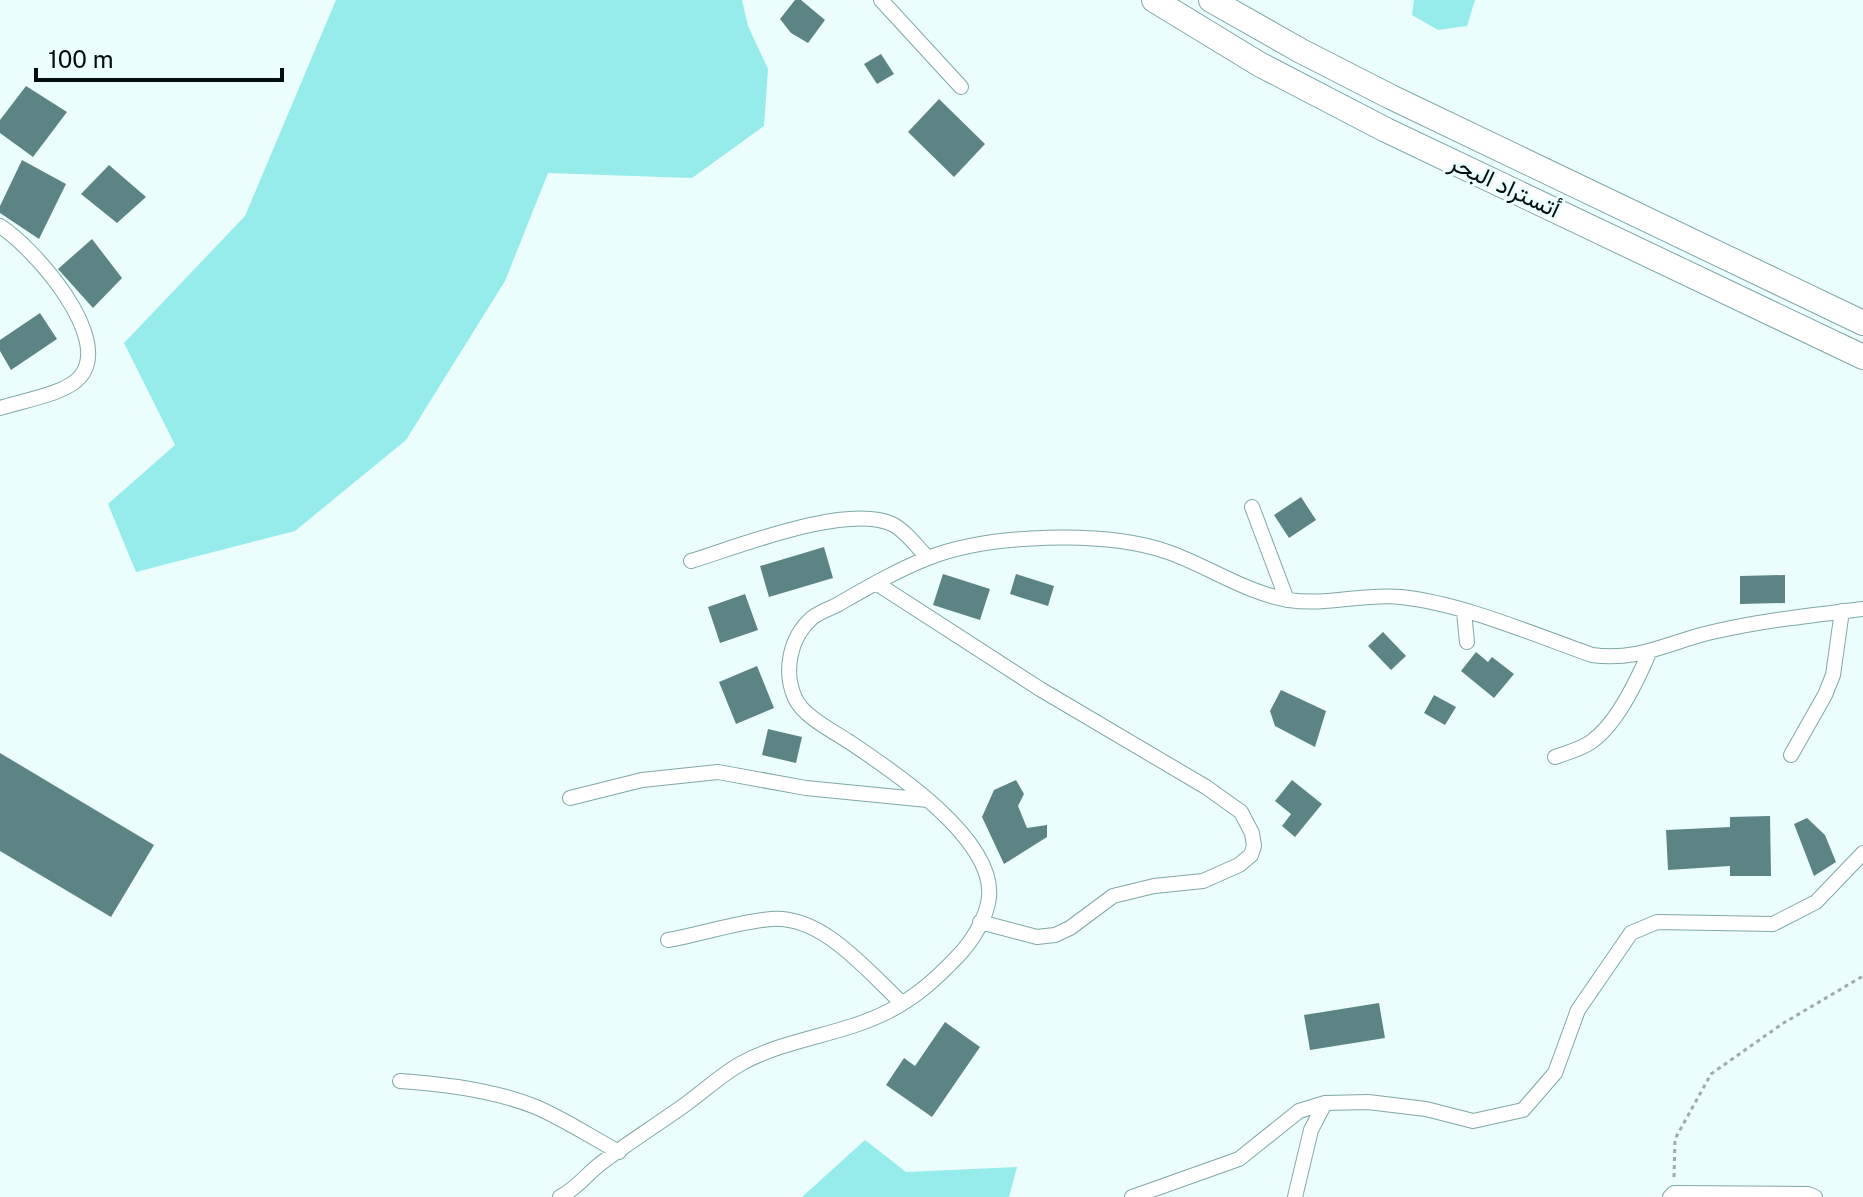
<svg xmlns="http://www.w3.org/2000/svg" width="1863" height="1197" font-family="'Public Sans',Vazirmatn,sans-serif">
	<style>
		.green { fill: #95eceb }
		.building { fill: #5c8484 }
		.lines { fill: none; stroke-linecap: round; stroke-linejoin: round }
		.street-casing { stroke: #7fa8a7; stroke-width: 16 }
		.highway-casing { stroke: #7fa8a7; stroke-width: 26 }
		.path { stroke: #9cabab; stroke-width: 3; stroke-dasharray: 4 4; stroke-linecap: butt }
		.street { stroke: #fff; stroke-width: 14 }
		.highway { stroke: #fff; stroke-width: 24 }
		.labels { text-anchor: middle; dominant-baseline: central; stroke-width: 6; stroke-linejoin: round; paint-order: stroke }
		.street-label { font-size: 24px; fill: #020e0e; stroke: #ecfdfd }
	</style>
	<rect width="100%" height="100%" fill="#ecfdfd"/>
	<!-- green -->
	<path class="green" d="M336,0H742L748,26L768,69L764,126L692,178L548,173L505,281L406,440L295,531L136,572L108,504L175,445L124,343L245,216Z
		M1414,0H1475L1467,26L1438,30L1412,15Z
		M865,1140L906,1172L1017,1167L1009,1197H802Z"/>
	<!-- building -->
	<path class="building" d="M795,0H801L825,20L808,43L791,33L780,19Z
		M881,54L894,74L877,84L864,64Z
		M26,86L67,112L33,157L0,133V120Z
		M939,99L985,144L954,177L908,132Z
		M22,160L66,184L39,239L0,213V206Z
		M109,165L146,197L117,223L81,194Z
		M92,239L122,278L93,308L58,269Z
		M40,313L57,339L11,370L0,351V340Z
		M1301,497L1316,520L1289,538L1274,515Z
		M824,547L833,578L769,597L760,566Z
		M943,574L990,589L980,620L933,605Z
		M1016,574L1054,586L1048,606L1010,594Z
		M1785,575V603L1740,604V576Z
		M745,594L758,630L720,643L708,607Z
		M1383,632L1406,656L1391,670L1368,646Z
		M1476,652L1488,662L1492,657L1514,674L1494,698L1461,671Z
		M757,666L774,708L736,724L719,682Z
		M1281,690L1326,711L1315,747L1275,726L1270,711Z
		M1434,695L1456,707L1445,725L1424,713Z
		M768,729L802,737L796,763L762,755Z
		M0,753L154,845L111,917L0,851Z
		M1016,780L1024,794L1018,806L1027,828L1047,825V837L1004,864L982,817L994,790Z
		M1292,780L1322,804L1295,837L1282,826L1291,814L1275,801Z
		M1770,816L1771,876H1730V866L1668,870L1666,830L1730,827V817Z
		M1807,818L1825,835L1836,862L1814,876L1794,824Z
		M1379,1003L1385,1038L1310,1050L1304,1015Z
		M945,1022L980,1047L932,1117L886,1085L904,1058L915,1066Z"/>
	<g class="lines">
		<!-- street casing -->
		<g class="street-casing">
			<path id="street" d="M881,0L961,87
				M0,226C33,247 114,338 80,377C66,394 21,401 0,408
				M1252,507L1287,600
				M691,561C737,547 847,503 892,524C905,530 918,548 928,558
				M876,583L1040,689L1206,787L1241,812L1252,833L1254,846L1251,855L1239,865L1203,881L1154,886L1113,896L1070,928L1055,935L1037,937L980,922
				M1464,612L1467,642
				M1791,755L1825,695L1833,675L1842,611
				M1555,757C1566,753 1581,749 1591,742C1617,724 1637,681 1649,653
				M570,798L642,780L718,772L806,788L928,800
				M668,940C702,934 737,922 771,919C823,915 867,971 902,1003
				M400,1081C445,1084 494,1090 536,1107C564,1119 591,1137 619,1152
				M560,1197C576,1189 586,1175 600,1164C628,1143 658,1124 686,1104C704,1091 722,1074 742,1063C788,1038 843,1035 889,1011C916,997 936,979 957,957C971,943 987,918 989,897C995,838 890,769 848,741C831,730 803,716 795,698C783,671 790,637 812,618C818,613 828,609 835,606C865,589 895,571 928,558C990,534 1105,530 1168,552C1208,566 1246,593 1289,600C1326,606 1364,593 1401,597C1461,603 1535,635 1592,655C1641,662 1672,640 1717,631C1765,620 1815,615 1863,609
				M1132,1197L1239,1159L1299,1111L1325,1103L1368,1102L1426,1109L1473,1121L1523,1110L1555,1073L1578,1010L1631,933L1657,922L1773,924L1816,902L1863,853
				M1295,1197L1311,1130L1325,1103
				M1670,1197L1674,1193L1808,1194L1815,1197"/>
		</g>
		<!-- highway casing -->
		<g class="highway-casing">
			<path id="highway" d="M1154,0L1259,64L1386,130L1863,357
				M1211,0L1301,51L1391,97L1863,323"/>
		</g>
		<!-- path -->
		<path class="path" d="M1674,1177L1675,1139L1711,1074L1782,1024L1863,976"/>
		<!-- street -->
		<use href="#street" class="street"/>
		<!-- highway -->
		<use href="#highway" class="highway"/>
	</g>
	<g class="labels">
		<!-- street labels -->
		<g class="street-label">
			<text transform="translate(1505 185) rotate(25)">أتستراد البحر</text>
		</g>
	</g>
	<!-- scale -->
	<path d="M36 68v12h246v-12" fill="none" stroke="#020e0e" stroke-width="4"/>
	<text x="48" y="68" font-size="24" fill="#020e0e" stroke="#ecfdfd" stroke-width="6" paint-order="stroke">100 m</text>
</svg>
